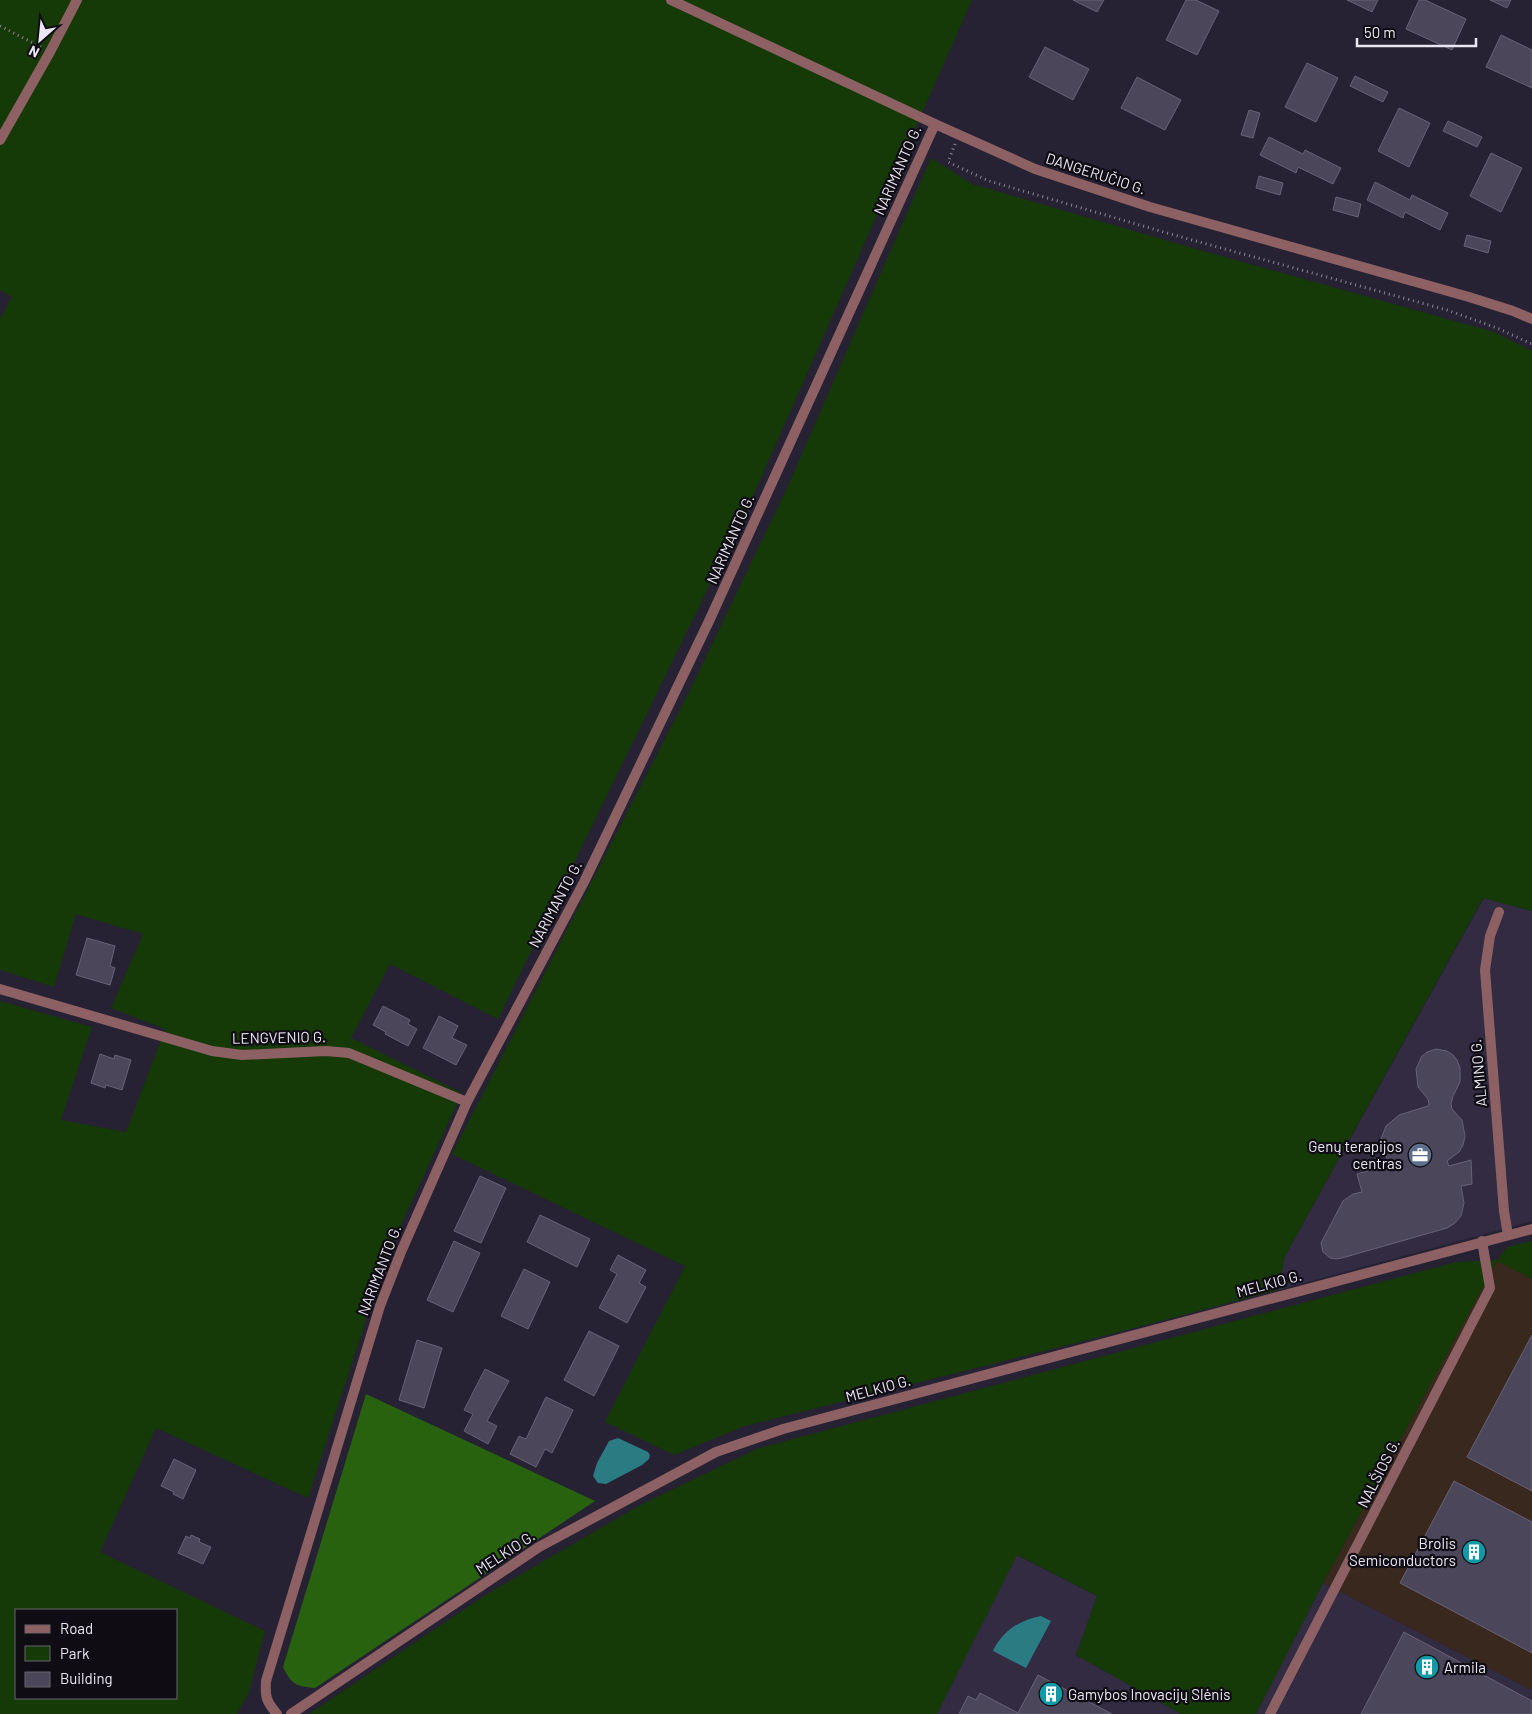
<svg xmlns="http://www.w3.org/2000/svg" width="1532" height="1714" font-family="Barlow,sans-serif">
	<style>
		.built { fill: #322b42 }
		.industrial { fill: #38281e }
		.green { fill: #163908; fill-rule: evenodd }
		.forest { fill: #28620f }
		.water { fill: #2b7b82 }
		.building { fill: #4b4659; stroke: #676277 }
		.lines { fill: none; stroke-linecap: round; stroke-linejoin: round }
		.path { stroke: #8b8796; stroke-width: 3; stroke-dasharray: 1 4; stroke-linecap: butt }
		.street { stroke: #8d6163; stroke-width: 10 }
		.labels { text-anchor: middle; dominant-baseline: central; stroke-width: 4.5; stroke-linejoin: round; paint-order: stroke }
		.street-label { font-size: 15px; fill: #eae7f3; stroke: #0f0c14 }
		.poi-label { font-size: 15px; fill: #eae7f3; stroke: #0f0c14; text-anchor: end }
	</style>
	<rect width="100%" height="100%" fill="#262133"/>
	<!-- built -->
	<path class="built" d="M1484,898L1532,911V1221L1278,1290L1285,1256Z
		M1016,1555L1097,1596L1076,1655L1181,1714H937Z
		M1323,1583L1532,1690V1714H1256Z"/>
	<!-- industrial -->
	<path class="industrial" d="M1497,1260L1532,1279V1690L1323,1583Z"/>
	<!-- green -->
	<path class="green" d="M0,0H972L753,496L498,1019L390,964L351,1038L462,1093L388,1253L308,1498L156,1428L100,1552L265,1631L249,1692L237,1714H0V1001L92,1027L61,1120L126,1132L165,1029L111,1008L143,934L76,914L54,987L0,970V319L12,297L0,290ZM16,1610H176V1698H16Z
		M931,158L972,184L1189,247L1494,332L1532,351V911L1483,898L1285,1256L1278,1290L1127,1330L745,1426L674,1455L605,1422L685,1266L452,1154L690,690L787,488Z
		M1532,1241V1279L1497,1261L1323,1583L1256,1714H1181L1076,1655L1097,1596L1017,1555L937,1714H309L487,1594L642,1504L759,1448L1456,1262L1497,1260L1507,1247Z"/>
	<!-- forest -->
	<path class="forest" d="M366,1394L595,1501L315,1688C295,1686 292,1685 283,1667Z"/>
	<!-- water -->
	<path class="water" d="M618,1438L648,1452L650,1455L649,1459L642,1465L606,1484L598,1483L593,1476L597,1463L609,1441Z
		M1041,1616L1051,1621L1026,1668L993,1651C1002,1631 1020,1620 1041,1616Z"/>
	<!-- building -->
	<path class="building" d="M1073,0H1104L1097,12Z
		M1186,0H1196L1219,11L1197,55L1166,40Z
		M1347,0H1378L1372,12Z
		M1419,0H1425L1466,19L1452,50L1406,29Z
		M1490,0H1511L1507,8Z
		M1501,35L1532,50V88L1486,67Z
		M1045,47L1089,69L1073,100L1029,77Z
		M1307,63L1338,78L1316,122L1285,107Z
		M1355,76L1388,92L1383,102L1350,86Z
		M1137,77L1181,100L1165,130L1121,108Z
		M1399,108L1430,123L1409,167L1378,151Z
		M1249,110L1260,113L1253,138L1241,135Z
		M1448,121L1482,137L1477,147L1443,131Z
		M1269,137L1303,154L1305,150L1341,168L1333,184L1298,167L1296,173L1260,155Z
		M1491,153L1522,168L1501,212L1470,196Z
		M1259,176L1283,183L1280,195L1256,188Z
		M1375,182L1410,200L1412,195L1448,213L1440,230L1405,212L1403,218L1367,200Z
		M1336,197L1361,204L1358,217L1333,210Z
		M1467,235L1491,241L1488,253L1464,246Z
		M87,938L115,946L110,966L115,968L110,985L76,975Z
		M383,1006L410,1020L408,1024L417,1029L408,1046L385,1034L386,1032L373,1025Z
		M439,1016L458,1026L452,1038L467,1045L456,1065L423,1048Z
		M1436,1049L1447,1051L1453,1055L1457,1060L1460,1068V1082L1453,1096L1451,1104L1452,1109L1462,1120L1465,1136L1463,1145L1459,1152L1447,1161L1449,1166L1471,1160L1472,1184L1461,1186L1464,1203L1461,1216L1455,1223L1447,1228L1342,1258L1336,1259L1330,1258L1323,1252L1321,1243L1343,1201L1353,1194L1362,1192L1357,1174L1392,1164L1387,1159L1382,1146L1381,1139L1386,1126L1399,1115L1428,1106L1429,1104L1428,1099L1418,1087L1416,1069L1422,1056L1427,1052Z
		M100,1054L114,1059L115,1055L131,1060L122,1090L106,1085L105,1088L91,1083Z
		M480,1176L506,1188L481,1243L454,1231Z
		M540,1215L590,1239L577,1267L527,1242Z
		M454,1241L480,1253L453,1312L427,1300Z
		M618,1255L646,1270L639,1283L646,1287L627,1323L599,1308L617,1274L610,1270Z
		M524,1269L550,1282L528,1329L501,1316Z
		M589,1331L619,1346L594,1396L564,1380Z
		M1532,1335V1491L1467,1457Z
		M417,1340L442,1348L424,1408L399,1400Z
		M485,1369L509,1381L487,1421L497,1426L488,1444L464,1431L473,1414L464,1410Z
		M546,1397L573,1410L552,1453L545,1449L536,1467L510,1454L519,1436L526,1439Z
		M174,1459L196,1470L183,1499L173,1494L174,1492L161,1486Z
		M1454,1481L1532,1522V1653L1400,1583Z
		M191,1535L200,1539L199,1542L211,1547L203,1564L178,1553L186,1536L190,1538Z
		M1404,1632L1532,1701V1714H1361Z
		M1038,1675L1112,1714H959L968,1696L976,1700L980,1693L1018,1713Z"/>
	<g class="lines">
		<!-- path -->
		<path class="path" d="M0,26L41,47
			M955,144L948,162L989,181L1174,235L1447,310L1497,328L1532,344"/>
		<!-- street -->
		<path class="street" d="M671,0L935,124L1035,169L1150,207L1469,297L1513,311L1532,319
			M0,140L50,52L77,0
			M1499,912L1490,936L1485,970L1504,1211L1508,1235
			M0,989L212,1051L242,1055L326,1051L349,1053L467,1102
			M277,1714C266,1701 265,1697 266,1681L380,1306L401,1252L467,1102L584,882L710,619L935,124
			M291,1714L539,1547L716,1452L783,1429L1532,1229
			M1270,1714L1490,1288L1482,1241"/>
	</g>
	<!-- icons -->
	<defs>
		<g id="office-disc" transform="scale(1.25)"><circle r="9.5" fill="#5c6f8a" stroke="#0f0c14"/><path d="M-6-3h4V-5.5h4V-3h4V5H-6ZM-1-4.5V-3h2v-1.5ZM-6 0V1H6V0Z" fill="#fff"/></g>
		<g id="building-disc" transform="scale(1.25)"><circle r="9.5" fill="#0f9aa8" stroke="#0f0c14"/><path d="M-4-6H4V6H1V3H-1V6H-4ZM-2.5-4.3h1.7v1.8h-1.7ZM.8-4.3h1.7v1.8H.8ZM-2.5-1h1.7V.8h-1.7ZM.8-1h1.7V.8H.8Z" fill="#fff"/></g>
	</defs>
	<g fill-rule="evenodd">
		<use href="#office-disc" x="1420" y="1155"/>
		<use href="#building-disc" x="1474" y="1552"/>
		<use href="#building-disc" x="1427" y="1667"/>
		<use href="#building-disc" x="1051" y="1694"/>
	</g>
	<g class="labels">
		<!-- street labels -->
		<g class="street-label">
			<text transform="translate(897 170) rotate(-66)">NARIMANTO G.</text>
			<text transform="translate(1096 173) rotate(18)">DANGERUČIO G.</text>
			<text transform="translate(730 539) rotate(-66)">NARIMANTO G.</text>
			<text transform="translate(555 904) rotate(-62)">NARIMANTO G.</text>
			<text transform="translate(279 1037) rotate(-1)">LENGVENIO G.</text>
			<text transform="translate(1478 1073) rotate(-95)">ALMINO G.</text>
			<text transform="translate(379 1270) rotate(-69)">NARIMANTO G.</text>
			<text transform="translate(1269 1283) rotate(-15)">MELKIO G.</text>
			<text transform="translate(878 1388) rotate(-15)">MELKIO G.</text>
			<text transform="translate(1378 1473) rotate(-63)">NALŠIOS G.</text>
			<text transform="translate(505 1552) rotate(-33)">MELKIO G.</text>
		</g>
		<!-- poi labels -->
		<g class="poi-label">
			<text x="1402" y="1146">Genų terapijos<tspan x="1402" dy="17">centras</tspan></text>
			<text x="1456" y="1543">Brolis<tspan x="1456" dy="17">Semiconductors</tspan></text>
			<text x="1444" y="1667" text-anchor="start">Armila</text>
			<text x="1068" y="1694" text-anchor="start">Gamybos Inovacijų Slėnis</text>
		</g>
	</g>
	<!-- legend -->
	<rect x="15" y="1609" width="162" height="90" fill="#0f0c14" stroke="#67646d"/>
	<rect x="25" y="1625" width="25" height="8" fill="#8d6163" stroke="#67646d"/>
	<text x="60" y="1634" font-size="15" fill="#eae7f3">Road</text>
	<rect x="25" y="1646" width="25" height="15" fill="#163908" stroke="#67646d"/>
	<text x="60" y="1659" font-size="15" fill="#eae7f3">Park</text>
	<rect x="25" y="1672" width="25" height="15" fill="#4b4659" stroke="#67646d"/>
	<text x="60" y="1684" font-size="15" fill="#eae7f3">Building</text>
	<!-- north arrow -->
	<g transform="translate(40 40) rotate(207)" stroke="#0f0c14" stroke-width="4" paint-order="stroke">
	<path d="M0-4L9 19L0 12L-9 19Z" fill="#eae7f3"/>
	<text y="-8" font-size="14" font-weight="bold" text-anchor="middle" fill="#eae7f3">N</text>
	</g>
	<!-- scale -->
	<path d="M1357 38v8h119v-8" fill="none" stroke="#eae7f3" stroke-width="2.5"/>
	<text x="1364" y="38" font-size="15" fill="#eae7f3" stroke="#0f0c14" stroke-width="4" paint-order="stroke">50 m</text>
</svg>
